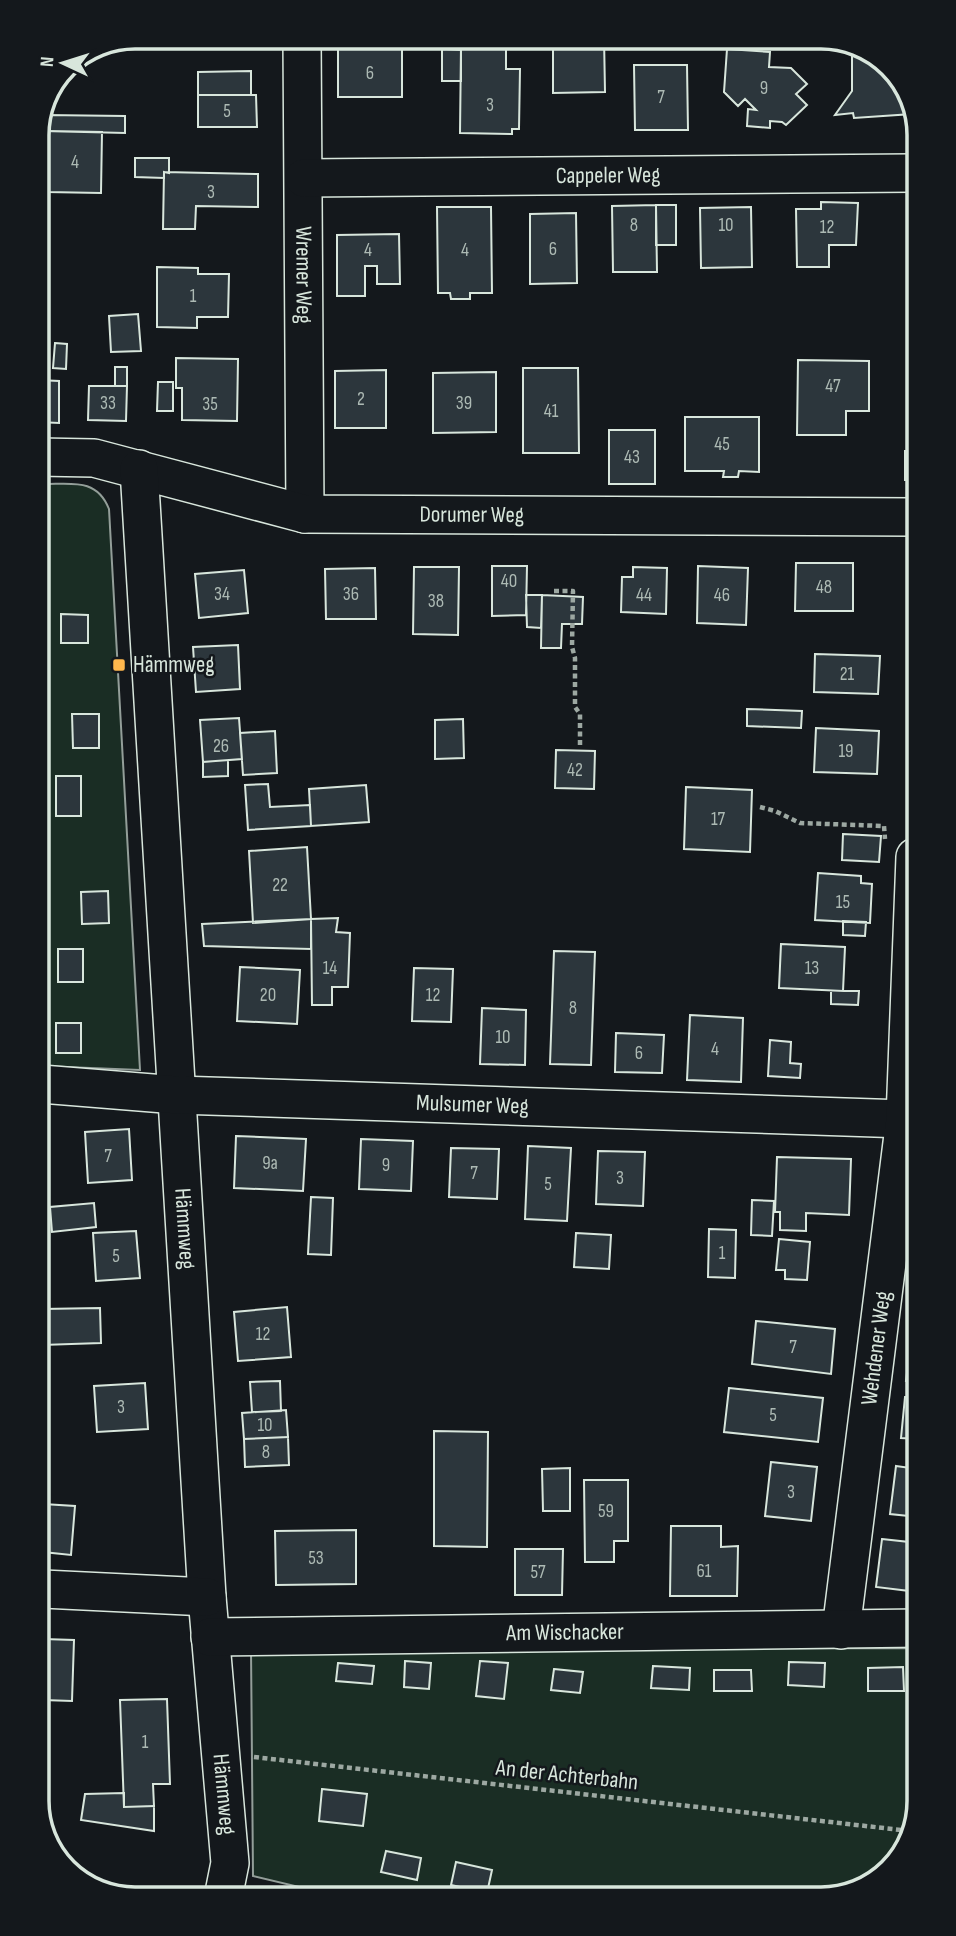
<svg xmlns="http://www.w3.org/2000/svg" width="956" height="1936" font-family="'Sofia Sans Condensed',sans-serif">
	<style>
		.green { fill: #1a2d24; stroke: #939e99; stroke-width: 2 }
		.building { fill: #2c363c; stroke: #d8e6dc; stroke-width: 2 }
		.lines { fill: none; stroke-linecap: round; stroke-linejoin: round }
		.minor-casing { stroke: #d8e6dc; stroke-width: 40 }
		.path { stroke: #9da8a2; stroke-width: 4.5; stroke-dasharray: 5 3.5; stroke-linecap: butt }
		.minor { stroke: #14181c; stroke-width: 37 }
		.rail-casing { stroke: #d8e6dc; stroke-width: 8 }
		.rail { stroke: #14181c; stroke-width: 5; stroke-dasharray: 16; stroke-linecap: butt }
		.poi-dot { fill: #ffb74d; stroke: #14181c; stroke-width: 2.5 }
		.labels { text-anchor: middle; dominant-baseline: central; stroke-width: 5; stroke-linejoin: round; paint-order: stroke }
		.number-label { font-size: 19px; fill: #adbab4 }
		.street-label { font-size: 23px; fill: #d8e6dc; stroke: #14181c }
		.poi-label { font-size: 23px; fill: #d8e6dc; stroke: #14181c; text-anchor: start }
		.rim { fill: none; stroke: #d8e6dc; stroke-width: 3.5 }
	</style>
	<rect width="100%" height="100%" fill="#14181c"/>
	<!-- green -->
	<path class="green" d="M38,484C69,485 96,476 109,509L140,1070L41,1066Z
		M919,1648V1802L902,1856L858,1892L341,1897L253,1876L251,1649Z"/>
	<!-- building -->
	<path class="building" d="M374,37H429V49L374,48Z
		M553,37H604L605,92L553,93Z
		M461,46L506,47V69H520L519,129H512V134L460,133Z
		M852,46L881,57L912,98V114L854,118L853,113L835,115L852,91Z
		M338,48H402V97H338Z
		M442,49L461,50V81H442Z
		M727,49L770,52L769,67L791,68L807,84L796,94L807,105L786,125L782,122L770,121V128L747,126L748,109L756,110L745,99L738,106L724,92Z
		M634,65H687L688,130H635Z
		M251,71V95H198V72Z
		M198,95H256L257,127H198Z
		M45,115L125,116V133L44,131Z
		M48,131L102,132L101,193L47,192Z
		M135,158H169V173L164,172V178L135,177Z
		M164,172L258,174V207L196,206L195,229H163Z
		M821,202L858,203L856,245H829V267H797L796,209H821Z
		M656,205L657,272H613L612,206Z
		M656,205H676V245H656Z
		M437,207H491L492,293H470V299H451L450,293H438Z
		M751,207L752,267L701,268L700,208Z
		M576,213L577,283L530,284V214Z
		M399,234L400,284H377V266H365V296H337V235Z
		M157,267L198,268V274H229L228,317H197V328L157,327Z
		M138,314L141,351L111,352L109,316Z
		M55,343L67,344L66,369L53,368Z
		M176,358L238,359L237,421L182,420V388H176Z
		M798,360L869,361V411H846V435H797Z
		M115,367H127V386H115Z
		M523,368H578L579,453H523Z
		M386,370V428H335V371Z
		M496,372V432L433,433V373Z
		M38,380L59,381V423L38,422Z
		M158,382H173V411H157Z
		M89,386H127L126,421L88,420Z
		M685,417H759V472L739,471L738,477H723L724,471H685Z
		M609,430H655V484H609Z
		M905,451H913L914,480H905Z
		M796,563H853V611H795Z
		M492,566H527L526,615L492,616Z
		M698,566L748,568L746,625L697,623Z
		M414,567H459L458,635L413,634Z
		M633,567L667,568L666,614L621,612L622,577H633Z
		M375,568L376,619H326L325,569Z
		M244,570L248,613L199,618L195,574Z
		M526,595H542L541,628L527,627Z
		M542,595L583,597L582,624H562L561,648H541Z
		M61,614L88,615V643H61Z
		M238,645L240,689L196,692L193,647Z
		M815,654L880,656L878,694L814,692Z
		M747,709L802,711L801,728L747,726Z
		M72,714H99V748H73Z
		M239,718L242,759L203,762L200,720Z
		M463,719L464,758L435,759V720Z
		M816,728L879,731L877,774L814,772Z
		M275,731L277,773L243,775L240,733Z
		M556,750L595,751L594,789L555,788Z
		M228,760V776L203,777V762Z
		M56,776H81V816H56Z
		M268,784L270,807L310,805L311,826L248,830L245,785Z
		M366,785L369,822L311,826L309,789Z
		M686,787L752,790L750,852L684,849Z
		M843,834L881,836L879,862L842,860Z
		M307,847L311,919L253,923L249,851Z
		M818,873L861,876V883L872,884L870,923L815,920Z
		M108,891L109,923L82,924L81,892Z
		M338,918L336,932L350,933L348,987H332V1005H312L311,919Z
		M311,919V949L204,946L202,924Z
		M843,921L866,922L865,936L843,935Z
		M781,944L845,947L843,991L779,988Z
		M58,949H83V982H58Z
		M554,951L595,952L591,1065L550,1064Z
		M240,967L300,970L297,1024L237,1021Z
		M414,968L453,969L451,1022L412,1021Z
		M831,991H859L858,1005L831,1004Z
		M482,1008L526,1010L525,1065L480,1064Z
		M690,1015L743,1018L741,1082L687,1080Z
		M56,1023H81V1053H56Z
		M616,1033L664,1035L662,1073L615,1072Z
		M770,1040L791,1042L790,1063L801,1064L800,1078L768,1076Z
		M129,1129L132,1180L88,1183L85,1132Z
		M236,1136L306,1139L303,1191L234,1188Z
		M361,1139L413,1141L411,1191L359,1189Z
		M528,1146L571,1148L567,1221L525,1219Z
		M451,1148L499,1149L497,1199L449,1197Z
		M598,1151L645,1152L643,1206L596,1204Z
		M777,1157L851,1159L849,1215L806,1213V1231L780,1230V1212H775Z
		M311,1197L333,1198L331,1255L308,1254Z
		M752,1200L774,1201L772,1236L751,1235Z
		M94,1203L96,1227L52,1232L50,1207Z
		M709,1229L736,1230L735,1278L708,1277Z
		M136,1231L140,1278L96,1281L93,1233Z
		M576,1233L611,1235L609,1269L574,1267Z
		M779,1239L810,1242L807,1280L785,1279V1270H776Z
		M287,1307L291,1357L238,1361L234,1312Z
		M100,1308L101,1343L42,1345V1309Z
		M914,1316H917V1383L906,1381Z
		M756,1321L835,1329L831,1374L752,1364Z
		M280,1381L281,1411L252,1412L250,1382Z
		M145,1383L148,1429L97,1432L94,1386Z
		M729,1388L823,1398L818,1442L724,1432Z
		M905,1397L918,1398V1439L901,1438Z
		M286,1410L288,1437L244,1439L242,1413Z
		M434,1431L488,1432L487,1547L434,1546Z
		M288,1437L289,1465L245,1467L244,1439Z
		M771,1462L817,1467L811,1521L765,1516Z
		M896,1466L918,1469V1517L890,1514Z
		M570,1468V1511H543L542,1469Z
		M584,1480H628V1541H614V1562H585Z
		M43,1504L75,1506L71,1555L43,1552Z
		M671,1526H721V1547L738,1546L737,1596H670Z
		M356,1530V1584L276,1585L275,1531Z
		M882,1539L918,1543V1592L876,1587Z
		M515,1549H563L562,1595H515Z
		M43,1639L74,1640L72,1701L43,1700Z
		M405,1661L431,1663L429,1689L404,1687Z
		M480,1661L508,1663L504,1699L476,1696Z
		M789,1662L825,1663L824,1687L788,1685Z
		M338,1663L374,1666L372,1684L336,1681Z
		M653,1666L690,1668L689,1690L651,1688Z
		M903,1667L904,1691H868V1668Z
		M554,1669L583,1672L580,1693L551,1690Z
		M714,1670H751L752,1691H714Z
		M167,1699L170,1784H153L154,1806L124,1807L120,1700Z
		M322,1789L367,1794L363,1826L319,1821Z
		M124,1793V1807L154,1806V1831L81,1820L85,1794Z
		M386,1851L421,1858L417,1880L381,1872Z
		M456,1862L492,1870L487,1893L451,1885Z"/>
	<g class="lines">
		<!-- minor casing -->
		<g class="minor-casing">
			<g id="minor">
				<path id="s1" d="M302,37L305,514"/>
				<path id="s2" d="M304,178L912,173"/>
				<path id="s3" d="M38,457L94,458L305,514L914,517"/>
				<path id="s4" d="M139,469L207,1597L230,1863L223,1898"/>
				<path id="s5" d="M41,1084L177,1095L905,1119"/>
				<path d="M43,1589L207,1597"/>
				<path id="s6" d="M841,1630L905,1119L915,857"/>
				<path id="s7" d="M210,1637L919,1628"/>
			</g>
		</g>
		<!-- path -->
		<path class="path" d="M554,591H573L572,647L575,658V707L580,714V745
			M760,807L775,811L800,823L884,826L885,839
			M254,1757L910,1831"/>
		<!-- minor -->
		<use href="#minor" class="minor"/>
		<!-- rail casing -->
		<g class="rail-casing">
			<path id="rail" d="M104,1890L144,1899"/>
		</g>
		<!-- rail -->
		<use href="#rail" class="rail"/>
	</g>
	<!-- markers -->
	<rect class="poi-dot" x="112" y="658" width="14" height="14" rx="3.5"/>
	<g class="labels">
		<!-- number labels -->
		<g class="number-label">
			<text x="370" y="73">6</text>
			<text x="764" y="88">9</text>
			<text x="661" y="97">7</text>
			<text x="490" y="105">3</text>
			<text x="227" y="111">5</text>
			<text x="75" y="162">4</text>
			<text x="211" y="192">3</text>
			<text x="634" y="225">8</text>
			<text x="726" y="225">10</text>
			<text x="827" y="227">12</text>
			<text x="553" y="249">6</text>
			<text x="368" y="250">4</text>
			<text x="465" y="250">4</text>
			<text x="193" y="296">1</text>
			<text x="833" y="386">47</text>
			<text x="361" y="399">2</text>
			<text x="108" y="403">33</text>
			<text x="464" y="403">39</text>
			<text x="210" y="404">35</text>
			<text x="551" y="411">41</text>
			<text x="722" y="444">45</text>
			<text x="632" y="457">43</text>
			<text x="509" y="581">40</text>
			<text x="824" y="587">48</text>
			<text x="222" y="594">34</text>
			<text x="351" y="594">36</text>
			<text x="644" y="595">44</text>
			<text x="722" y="595">46</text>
			<text x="436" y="601">38</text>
			<text x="847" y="674">21</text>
			<text x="221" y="746">26</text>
			<text x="846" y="751">19</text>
			<text x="575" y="770">42</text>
			<text x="718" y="819">17</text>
			<text x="280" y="885">22</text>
			<text x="843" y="902">15</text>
			<text x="330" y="968">14</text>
			<text x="812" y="968">13</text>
			<text x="268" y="995">20</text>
			<text x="433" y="995">12</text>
			<text x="573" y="1008">8</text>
			<text x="503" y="1037">10</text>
			<text x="715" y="1049">4</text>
			<text x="639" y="1053">6</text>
			<text x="108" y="1156">7</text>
			<text x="270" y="1163">9a</text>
			<text x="386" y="1165">9</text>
			<text x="474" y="1173">7</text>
			<text x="620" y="1178">3</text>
			<text x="548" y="1184">5</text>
			<text x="722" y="1253">1</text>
			<text x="116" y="1256">5</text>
			<text x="263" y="1334">12</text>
			<text x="793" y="1347">7</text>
			<text x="121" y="1407">3</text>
			<text x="773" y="1415">5</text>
			<text x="265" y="1425">10</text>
			<text x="266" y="1452">8</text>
			<text x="791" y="1492">3</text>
			<text x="606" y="1511">59</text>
			<text x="316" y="1558">53</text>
			<text x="704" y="1571">61</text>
			<text x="538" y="1572">57</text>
			<text x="145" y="1742">1</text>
		</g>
		<!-- street labels -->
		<g class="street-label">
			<text stroke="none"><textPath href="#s2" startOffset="304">Cappeler Weg</textPath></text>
			<text stroke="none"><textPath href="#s1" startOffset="238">Wremer Weg</textPath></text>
			<text stroke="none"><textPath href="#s3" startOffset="441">Dorumer Weg</textPath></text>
			<text stroke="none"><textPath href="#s5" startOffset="432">Mulsumer Weg</textPath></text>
			<text stroke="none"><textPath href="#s4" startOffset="761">Hämmweg</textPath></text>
			<text stroke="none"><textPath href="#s6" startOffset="284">Wehdener Weg</textPath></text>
			<text stroke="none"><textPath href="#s7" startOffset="355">Am Wischacker</textPath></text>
			<text transform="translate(567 1775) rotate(6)">An der Achterbahn</text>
			<text stroke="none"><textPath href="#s4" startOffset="1328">Hämmweg</textPath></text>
		</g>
		<!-- poi labels -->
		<g class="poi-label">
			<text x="133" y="665">Hämmweg</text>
		</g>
	</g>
	<!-- crop -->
	<path d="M0 0H956V1936H0ZM135 49H821A86 86 0 0 1 907 135V1801A86 86 0 0 1 821 1887H135A86 86 0 0 1 49 1801V135A86 86 0 0 1 135 49Z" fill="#14181c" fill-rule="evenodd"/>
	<path class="rim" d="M135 49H821A86 86 0 0 1 907 135V1801A86 86 0 0 1 821 1887H135A86 86 0 0 1 49 1801V135A86 86 0 0 1 135 49Z"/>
	<!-- north arrow -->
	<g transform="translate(63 63) rotate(274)" stroke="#14181c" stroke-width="5" paint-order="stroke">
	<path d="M0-5L12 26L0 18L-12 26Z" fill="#d8e6dc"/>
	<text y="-10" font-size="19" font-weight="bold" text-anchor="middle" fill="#d8e6dc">N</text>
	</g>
</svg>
